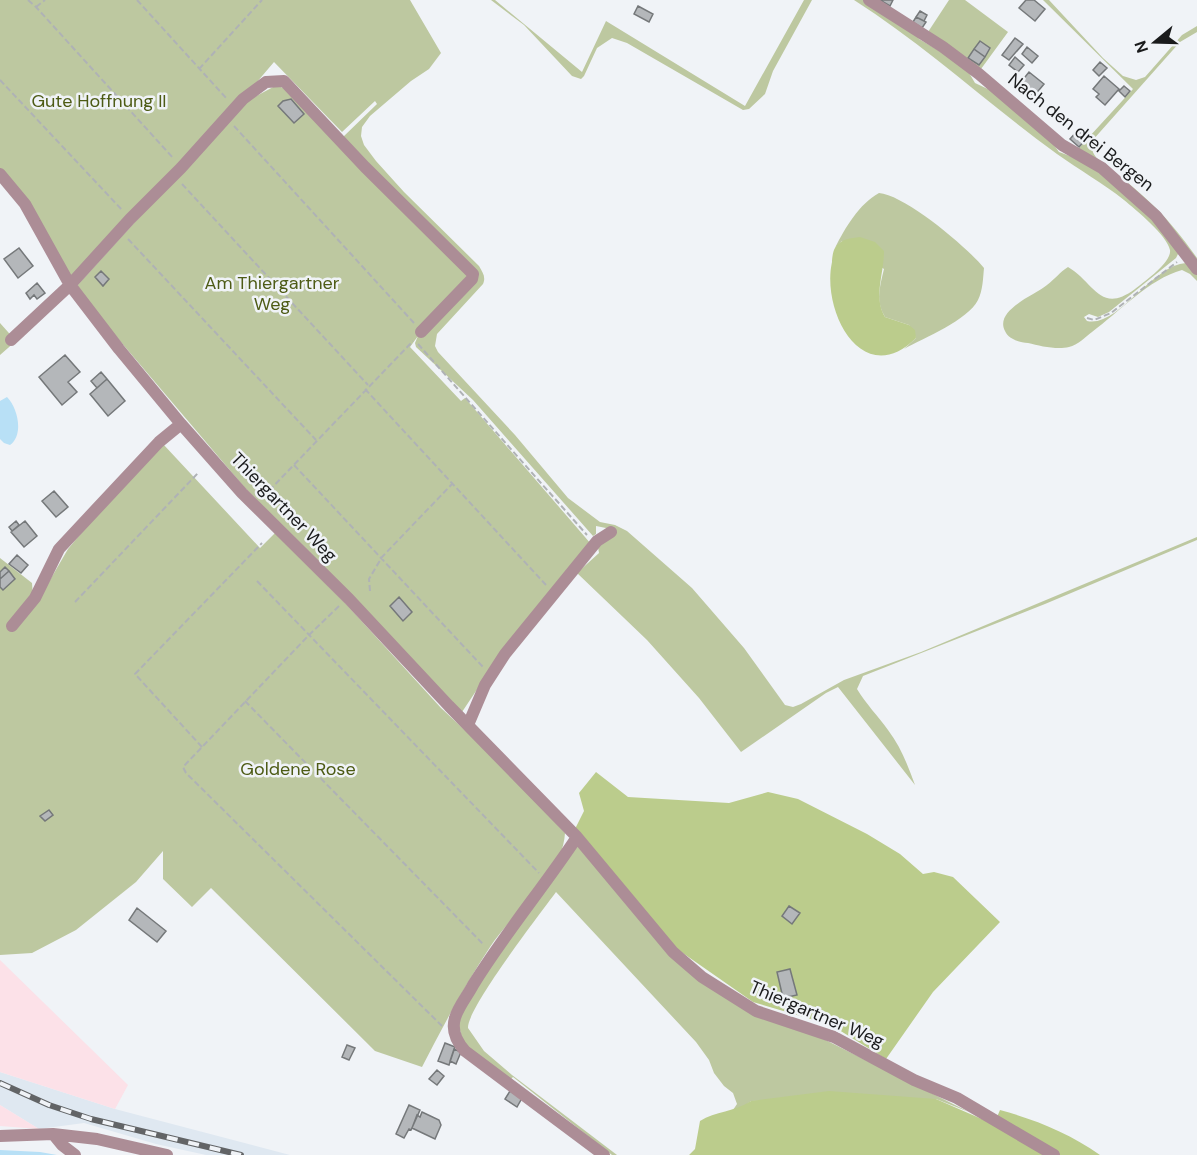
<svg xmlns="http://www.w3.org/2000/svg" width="1197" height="1155" font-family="'DM Sans',sans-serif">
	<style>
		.built { fill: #dfe8f1 }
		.industrial { fill: #fce1e8 }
		.green { fill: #bdc8a0 }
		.forest { fill: #bbcc8c }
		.water { fill: #b8e0f6 }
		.building { fill: #b4b7ba; stroke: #75787a; stroke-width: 1.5 }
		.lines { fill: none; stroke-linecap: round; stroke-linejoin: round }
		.path { stroke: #afb2b5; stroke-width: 2; stroke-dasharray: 6 3; stroke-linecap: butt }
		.minor { stroke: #ac8d96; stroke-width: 12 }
		.rail-casing { stroke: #626466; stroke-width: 6 }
		.rail { stroke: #f0f3f7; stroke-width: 4; stroke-dasharray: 11; stroke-linecap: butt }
		.labels { text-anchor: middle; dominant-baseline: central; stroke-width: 5; stroke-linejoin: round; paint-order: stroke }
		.park-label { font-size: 18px; fill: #4d5b15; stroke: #f0f3f7 }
		.street-label { font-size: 18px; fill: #1a1b1c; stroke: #f0f3f7 }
	</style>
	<rect width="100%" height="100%" fill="#f0f3f7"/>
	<!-- built -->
	<path class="built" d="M0,1072L115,1109L290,1155H206L156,1144L84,1123L39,1129L0,1105Z"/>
	<!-- industrial -->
	<path class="industrial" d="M0,960L128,1085L115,1109L0,1072Z
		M0,1105L39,1129L0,1126Z"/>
	<!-- green -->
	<path class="green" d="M0,0H410L441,53L429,69L411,81L370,116L362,127L361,136L364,145L376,161L404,192L479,266C483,273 486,277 483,284L437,334L435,346L438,352L515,435L568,498L600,522L615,525L627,531L692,588L744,648L785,705L793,707L801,704L844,680L921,652L1197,537V540L1045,604L863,676L857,689C866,704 878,716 888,730C901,747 908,766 915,785L838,687L826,693L741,752L699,698L647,640L577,573L599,553L598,547L611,529L596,526V534L593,536L473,400L416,347L415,343L418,336L478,276L342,138L377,104L375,101L342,132L274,62L251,89L70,280L0,170Z
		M491,0H495L582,72L606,21L745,106L804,0H812L773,71L765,94L749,109L743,110L627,43L612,38L597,48L584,76L581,79L572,76L524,25Z
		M854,0H865L917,34L919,39L965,66L975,83L992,91L1051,141L1059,152L1089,163L1148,211L1179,252L1176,258L1109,312L1098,317L1089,314L1084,317L1087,321C1118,328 1152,265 1186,263L1197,274V281L1190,274L1182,270C1149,279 1119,312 1092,332C1085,337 1078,345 1069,347C1057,350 1040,346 1028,343C1020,342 1009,340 1005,331C994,310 1035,295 1047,285C1055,279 1060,272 1068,267C1094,282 1100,315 1135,289C1144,282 1172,262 1170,250C1167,235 1136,210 1124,200C1103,183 1079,170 1057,154C988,104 926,46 854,0Z
		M949,0H965L1008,32L981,69L928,32Z
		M1043,0H1049L1103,58L1123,76L1136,80L1145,77L1182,35L1197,26V32L1180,42L1092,141C1090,155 1098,160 1108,167C1147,197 1169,218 1197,258V264L1179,239L1078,149L1133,89Z
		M277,85L293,93L471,276L418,336L410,347L461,401L465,398L591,544L488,673L462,712L245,488L75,288L243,103Z
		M879,193C905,195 967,247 984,268C983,278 983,290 978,300C968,320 924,338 904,349L916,338L909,325L885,317C875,301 880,286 884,269L842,241L835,248C845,228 859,204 879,193Z
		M0,323L16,341L0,355Z
		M163,444L260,548L275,533L346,604L441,708L498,761L565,833C563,875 512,913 490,947C465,985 443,1026 422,1067L375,1051L211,888L192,907L163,879V851L136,882L76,930L32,953L0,955V558L32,583L33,597L39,599L68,549L108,501Z
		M579,845L702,978L969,1112L936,1099L751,1101L742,1108L733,1110L737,1104L733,1093L724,1086L714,1073L709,1060L696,1042L556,892C540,914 467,1008 468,1028L484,1051L512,1075L617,1155H612L513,1077L509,1081L464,1045L458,1023L468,999L575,846Z"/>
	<!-- forest -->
	<path class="forest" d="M860,237L875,242L884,251C884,275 873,297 885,317L909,325L915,330L916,338C863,391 821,312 832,262C832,258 833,251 835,248C840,239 851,238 860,237Z
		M596,772L628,797L729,803L768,792L798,799L867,834L900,854L923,874L934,872L953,877L1000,922L933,992L886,1059L831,1025L753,1002L667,942L575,829L584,811L579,793Z
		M829,1091L936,1099L984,1120L997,1117L1000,1110C1036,1120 1069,1133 1100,1155H689L695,1149L700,1121C715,1111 735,1112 751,1101Z"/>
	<!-- water -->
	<path class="water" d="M7,397C18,408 24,435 10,445L4,443L0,439V401Z
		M0,1150L40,1152L57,1155H0Z"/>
	<!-- building -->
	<path class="building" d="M880,0H893L890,6Z
		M1026,0H1034L1045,9L1035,21L1019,8Z
		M638,6L653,14L649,22L634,14Z
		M920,11L927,15L924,21L916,17Z
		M916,17L926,22L922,28L913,22Z
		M1015,38L1023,44L1009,60L1002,55Z
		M980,41L990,48L985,57L974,49Z
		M1027,47L1038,56L1032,63L1022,54Z
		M974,49L985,57L979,65L968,58Z
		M1015,57L1024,65L1018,72L1009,65Z
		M1100,62L1107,68L1099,76L1093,70Z
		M1029,72L1044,84L1034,96L1027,91L1025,93L1017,87Z
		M1104,76L1119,89L1105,105L1096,97L1099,94L1093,89Z
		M1124,86L1130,91L1125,97L1119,91Z
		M291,99L304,114L294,123L278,106L283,101Z
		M1078,130L1087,138L1079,147L1070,139Z
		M19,248L33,266L18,278L4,259Z
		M101,271L109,279L103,286L95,277Z
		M37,283L45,293L37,299L34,295L30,299L26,293Z
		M65,355L80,372L68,382L77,392L62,405L39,377Z
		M101,372L107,379L97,388L91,381Z
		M107,379L125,401L108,416L90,394Z
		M54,491L68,507L56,517L42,501Z
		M16,521L19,525L12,531L9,527Z
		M25,521L37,536L24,547L11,532Z
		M17,555L28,565L21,573L9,564Z
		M5,567L9,571L0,579V572Z
		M9,571L15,579L3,590L0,587V579Z
		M399,597L412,612L403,621L390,606Z
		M49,810L53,815L45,821L40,816Z
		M789,906L800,913L792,924L782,916Z
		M137,908L166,931L157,942L129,920Z
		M790,969L797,995L783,998L777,972Z
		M445,1043L455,1047L449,1065L438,1061Z
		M347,1045L355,1048L349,1060L342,1057Z
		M454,1049L461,1052L456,1064L450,1061Z
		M437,1070L444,1076L437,1085L429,1079Z
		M510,1091L522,1098L517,1107L505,1099Z
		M409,1105L420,1110L411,1130L409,1129L404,1138L396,1134Z
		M422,1112L439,1120L441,1125L435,1139L412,1128L417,1115L420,1117Z"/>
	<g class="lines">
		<!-- path -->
		<path class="path" d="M28,0L36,7L174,159
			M137,0L227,99
			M36,7L45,0
			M199,69L262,0
			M0,80L123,211
			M234,126L414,323
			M182,184L368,385
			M128,239L316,440
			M1087,318L1094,320L1111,313L1177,262
			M418,344L587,535
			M365,389L546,585
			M294,465L483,667
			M263,497L413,341
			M257,581L539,873
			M370,591L369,579L382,557L452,484
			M75,602L199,472
			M339,606L309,635L183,767L186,773L442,1026
			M245,701L484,945
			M202,747L135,674L262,543"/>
		<!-- minor -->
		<path class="minor" d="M869,0L943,47L979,74L1062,145L1102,168L1156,216L1197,269
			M0,174L25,204L70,285L119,349L181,424L242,493L349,599L449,706L577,837L673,952L702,977L756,1011L834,1037L914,1080L957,1098L1054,1155
			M11,340L70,285L130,219L181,168L243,99L266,82L284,81L365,167L473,274L472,279L421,332
			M12,626L35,598L59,549L159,442L181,424
			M468,725L485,685L505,654L597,541L611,532
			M577,837C544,887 505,933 473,985C468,995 458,1007 455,1018C451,1031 457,1042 465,1051L604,1155
			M53,1134L62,1145L75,1155
			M0,1136L53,1134L97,1139L167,1155"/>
		<!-- rail casing -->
		<g class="rail-casing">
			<path id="rail" d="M0,1083L49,1105L91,1119L241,1155"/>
		</g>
		<!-- rail -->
		<use href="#rail" class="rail"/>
	</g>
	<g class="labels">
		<!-- park labels -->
		<g class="park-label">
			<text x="99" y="101">Gute Hoffnung II</text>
			<text x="272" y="283">Am Thiergartner<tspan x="272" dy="21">Weg</tspan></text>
			<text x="298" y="769">Goldene Rose</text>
		</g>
		<!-- street labels -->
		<g class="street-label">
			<text transform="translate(1081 132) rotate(38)">Nach den drei Bergen</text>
			<text transform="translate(284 507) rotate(46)">Thiergartner Weg</text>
			<text transform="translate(817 1014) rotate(23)">Thiergartner Weg</text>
		</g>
	</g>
	<!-- north arrow -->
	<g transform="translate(1155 42) rotate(251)" stroke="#f0f3f7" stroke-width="4.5" paint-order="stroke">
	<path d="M0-4.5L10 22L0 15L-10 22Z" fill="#1a1b1c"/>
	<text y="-9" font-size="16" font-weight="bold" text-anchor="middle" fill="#1a1b1c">N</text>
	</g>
</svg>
